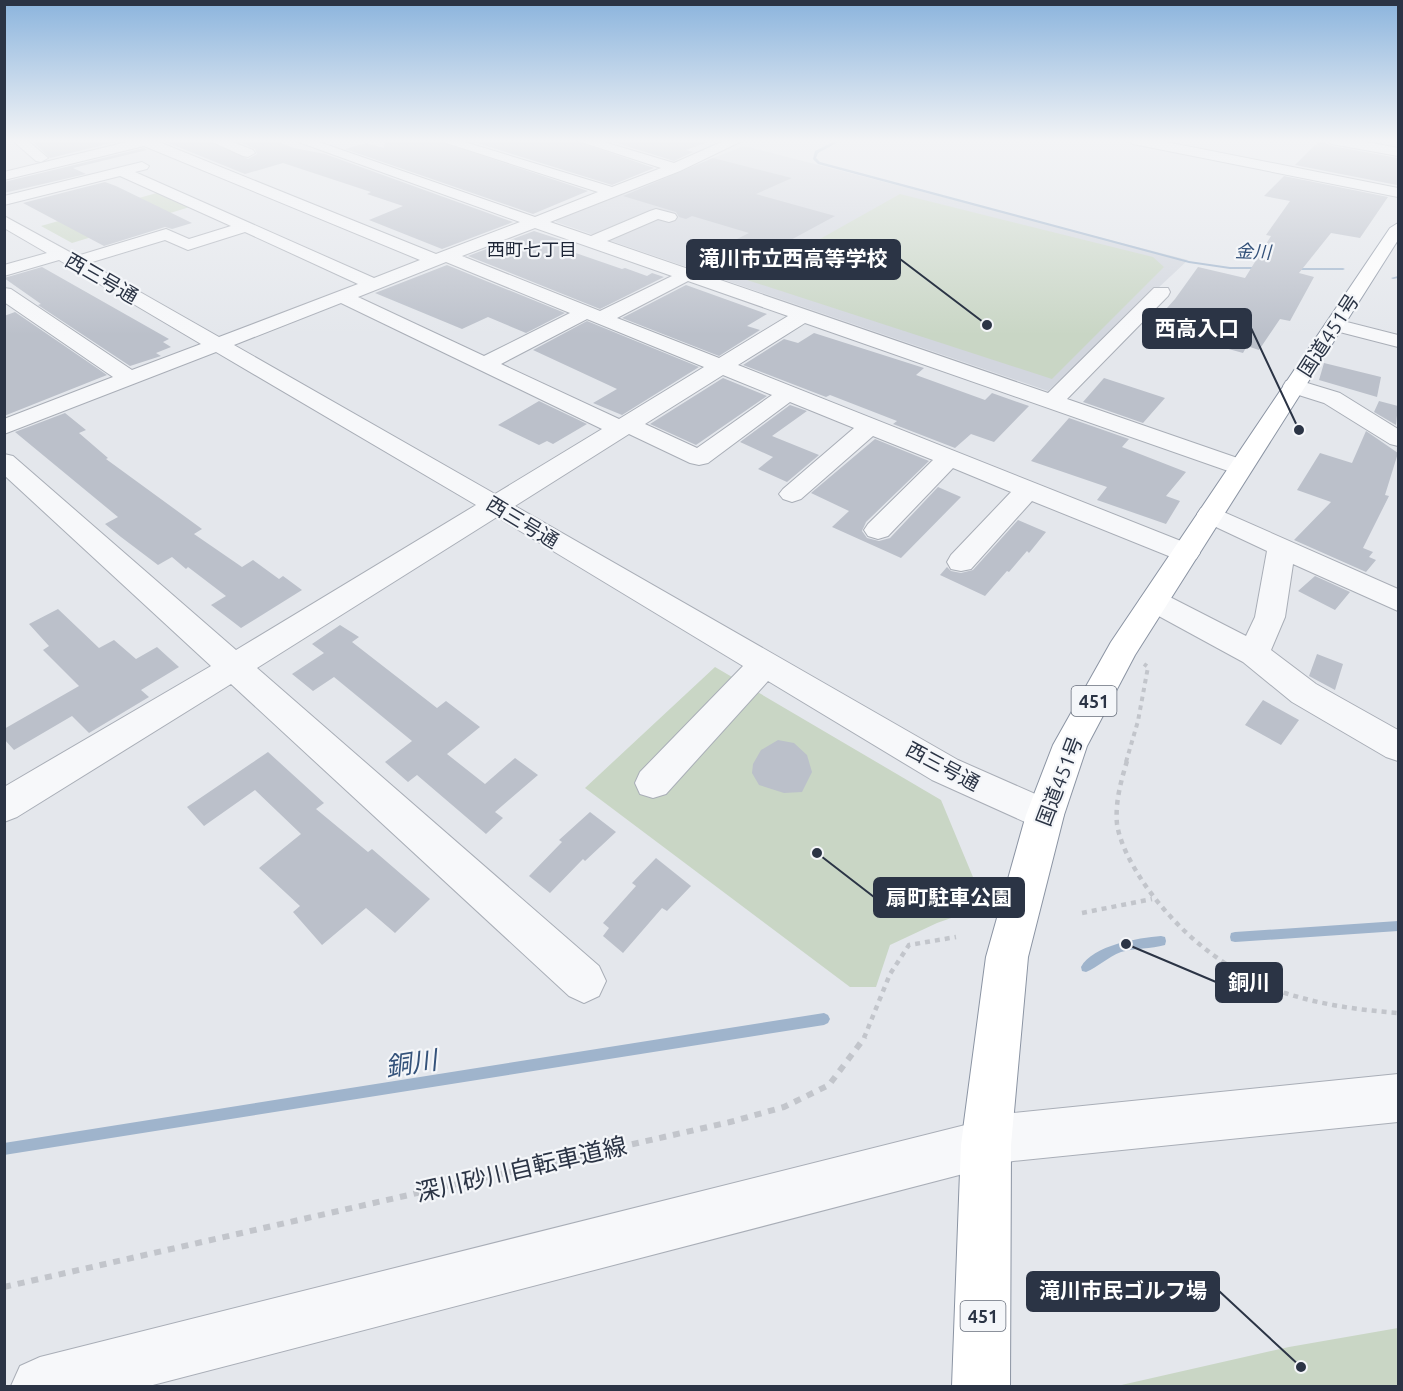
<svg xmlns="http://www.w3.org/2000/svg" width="1403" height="1391" font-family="Ubuntu,'Noto Sans JP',sans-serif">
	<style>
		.built { fill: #d2d6de }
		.green { fill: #c9d6c5 }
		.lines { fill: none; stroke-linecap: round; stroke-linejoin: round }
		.stream { fill: #9fb4cc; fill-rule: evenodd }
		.building { fill: #bbc0ca }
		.minor-casing { stroke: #a9aeb7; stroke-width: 2 }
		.highway-casing { stroke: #8b94a3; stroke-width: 2 }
		.path-far2 { stroke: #c2c5cb; stroke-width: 4; stroke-dasharray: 4.5 4.5; stroke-linecap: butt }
		.path-far1 { stroke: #c2c5cb; stroke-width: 4.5; stroke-dasharray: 5 5; stroke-linecap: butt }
		.path { stroke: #c2c5cb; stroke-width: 6; stroke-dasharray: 7 7; stroke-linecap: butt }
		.minor { fill: #f7f8fa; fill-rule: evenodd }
		.highway { fill: #fff; fill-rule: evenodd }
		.labels { text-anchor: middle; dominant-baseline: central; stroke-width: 4.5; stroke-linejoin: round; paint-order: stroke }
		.far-neighbourhood-label { font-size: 18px; fill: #1d2536; stroke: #f4f6f9 }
		.far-water-label { font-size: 18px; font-style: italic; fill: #34527a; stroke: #f4f6f9 }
		.shield { fill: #f4f6f9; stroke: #676e7b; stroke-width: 1.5 }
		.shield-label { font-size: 18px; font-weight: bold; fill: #2b3445 }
		.street-label { font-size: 20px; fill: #2b3445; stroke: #f4f6f9 }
		.near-street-label { font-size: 24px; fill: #2b3445; stroke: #f4f6f9 }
		.near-water-label { font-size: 26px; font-style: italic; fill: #34527a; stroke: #f4f6f9 }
		.leader { fill: none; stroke: #2b3445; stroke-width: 2 }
		.callout-dot { fill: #2b3445; stroke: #f4f6f9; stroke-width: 2 }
		.callout { fill: #2b3445; stroke: #2b3445; stroke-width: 2 }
		.callout-label { font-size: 21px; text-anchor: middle; font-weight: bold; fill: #fff }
	</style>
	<rect width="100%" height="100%" fill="#e4e7ec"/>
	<!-- built -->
	<path class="built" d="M744,146L1188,260L1048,391L556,222V218Z"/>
	<!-- green -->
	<path class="green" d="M160,192L193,206L72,243L41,226Z
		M900,194L1153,257L1164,267L1052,379L747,280Z
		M715,667L941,800L985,906L937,923L890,945L876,987H850L585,788Z
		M1398,1328V1386H1117L1289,1347Z"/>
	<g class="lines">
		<!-- stream -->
		<path class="stream" d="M837,140H842L818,153L816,158L820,162L1189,261L1230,267H1260L1262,268L1260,269H1230L1189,263L818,164L813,159L815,151Z
			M1289,268H1343L1345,269L1343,270H1291L1289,269Z
			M1398,276V278L1393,279L1391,278Z
			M1398,921V931L1235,942L1231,941L1230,937L1231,933L1235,932Z
			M1161,936L1165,937L1166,941L1165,945C1151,949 1135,948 1121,952C1108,957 1098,967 1086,972L1082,971L1081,967C1093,945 1138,938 1161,936Z
			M824,1013L828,1015L830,1019L828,1023L824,1025L4,1155V1143Z"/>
	</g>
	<!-- building -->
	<path class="building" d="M31,140H124L50,158Z
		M161,140H206L248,159L257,154L255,149L235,140L275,141L294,148L325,154L513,222L442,249L369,220L403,206L367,194L371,192L283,163L245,174Z
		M385,140H435L588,191L533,214L345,149L366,143L384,148Z
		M467,140H573L654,168L612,185Z
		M607,140H708V142L686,150L693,152L674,161Z
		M1320,140L1332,146L1398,158V183L1397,185L1295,165Z
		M144,148L147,150L73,168L86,174L4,193V182Z
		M713,158L792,178L756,194L835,216L763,255L727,244L749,233L692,216L686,219L679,217L676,212L623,196Z
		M1284,176L1388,197L1360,238L1331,233L1299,273L1314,277L1290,321L1280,319L1259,350L1247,346L1243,353L1150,327L1175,299L1198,267L1245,278L1271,236L1266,235L1290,201L1264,196Z
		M105,182L116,186L192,223L172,229L165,227L104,246L23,203Z
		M534,231L577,245L567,250L622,269L625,268L647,276L652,273L664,277L600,309L468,256Z
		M447,265L565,313L526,333L488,317L462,329L375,293Z
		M42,267L169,339L163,342L171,347L156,353L161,356L130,366L38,305L41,304L4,278Z
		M686,285L767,314L747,326L760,330L719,356L622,318Z
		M15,312L107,375L4,416V316Z
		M587,321L699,367L622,415L593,403L617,389L533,350Z
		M814,333L924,368L916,375L985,400L992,393L1029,406L994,442L971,434L955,448L893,424L897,421L830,395L826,397L743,365L784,339L798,343Z
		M1324,363L1381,377L1377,397L1319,380Z
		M723,378L767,396L696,445L650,424Z
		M1104,378L1165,398L1143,423L1083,402Z
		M539,401L587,424L553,444L547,441L539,445L498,425Z
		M1379,401L1398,406L1396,425L1374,412Z
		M790,405L807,411L772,436L819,455L787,482L758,469L773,457L740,442Z
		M65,413L86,430L79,433L108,458L106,459L202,529L194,534L242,567L253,560L279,579L283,576L302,590L241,628L211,605L226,596L188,567L186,569L172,557L158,565L121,537L105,524L118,517L15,432Z
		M1069,418L1129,439L1122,447L1186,472L1166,496L1180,501L1166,524L1097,500L1107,487L1031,461Z
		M1366,431L1398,453L1385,495L1389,496L1363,548L1373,552L1369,557L1376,560L1366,572L1294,540L1331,502L1297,490L1320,453L1352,463Z
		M875,439L929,461L866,522L862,531L867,538L879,541L890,538L938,487L961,497L901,558L832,527L849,511L811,493Z
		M1018,520L1046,532L1029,553L1027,551L1009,572L1007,571L985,596L940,575L947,567L951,571L961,573L973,570Z
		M1315,576L1350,592L1335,610L1298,591Z
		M58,609L99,648L114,640L136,659L157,647L179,667L141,690L149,697L89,733L72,716L14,750L4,739V729L79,686L43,650L49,646L29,624Z
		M340,625L359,637L352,642L437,708L446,701L480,727L447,754L485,784L515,758L538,775L495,812L503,818L486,834L417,775L408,782L385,762L412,741L334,677L313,691L292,674L324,653L312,644Z
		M1317,654L1343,664L1335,690L1309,676Z
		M1263,700L1299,720L1281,745L1245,725Z
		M778,740L794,743L807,755L812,772L802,792L784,793L759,785L752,773L753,764L761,750Z
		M268,752L324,803L316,809L368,852L372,849L430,899L395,933L366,908L322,945L293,912L300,906L259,868L301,834L255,790L204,826L187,807Z
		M590,812L616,832L585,861L583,859L550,893L529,876L562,842L559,840Z
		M656,858L691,886L667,911L662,908L623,953L603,936L609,928L603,923L636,886L632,883Z"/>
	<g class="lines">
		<!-- minor casing -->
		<g class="minor-casing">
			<path id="minor" d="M12,140H27L48,158L41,162L36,161Z
				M135,140H154L436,254L520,222L293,140H313L535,217L598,192L437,140H458L612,187L661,168L575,140H597L674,163L726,140H744L680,171L550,222L591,236L650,211L656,209L675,214L677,217L675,220L669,222L658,219L607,241L1048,393L1154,288H1168L1170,292L1168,296L1067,399L1249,462L1252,467L1249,472L1240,474L1231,472L805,323L738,365L1196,547L1200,553L1196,559L1186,562L1176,559L1032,501L971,569L961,571L951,569L947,562L951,555L1011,492L953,468L888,536L878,539L868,536L864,530L868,524L933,460L873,436L801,499L792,502L783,499L779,494L783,489L854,428L790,402L708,463L699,465L690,463L629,434L515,506L958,760L1058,804L1064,815L1058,826L1045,831L932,780L768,681L666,794L653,798L640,794L635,783L640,772L743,666L497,517L257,668L599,966L606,981L599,996L584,1003L569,996L231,684L17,817L4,822V787L211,666L4,475V454L13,456L236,650L476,505L216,352L4,434V419L113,377L4,302V288L11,289L132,370L201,344L59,260L4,276V265L47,253L4,228V216L77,256L166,229L189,239L231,226L120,176L4,205V196L142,162L149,166L147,169L135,172L374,278L420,260L144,146L4,180V172ZM535,228L672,276L600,311L462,256ZM245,232L358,284L219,337L89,263L165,240L188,250ZM446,262L570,313L484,356L358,297ZM688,281L788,316L719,358L617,318ZM341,303L602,429L495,494L234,345ZM587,319L704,367L619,419L501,364ZM723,375L772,395L697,448L645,424Z
				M208,140H227L253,150L255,153L248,157L243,156Z
				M1127,140H1156L1398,188V197L1133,144Z
				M1326,140H1357L1398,148V156L1332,144Z
				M1335,319L1398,335V347L1328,329L1325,325L1328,321Z
				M1294,379L1340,393L1398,429V446L1390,444L1324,403L1286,391L1283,386L1286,381Z
				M1210,506L1398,589V611L1293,564L1285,617L1271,650L1316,684L1398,730V761L1386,757L1292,702L1243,662L1144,608L1139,601L1144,594L1154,591L1164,594L1246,636L1255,617L1267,551L1201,520L1197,514L1201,508Z
				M1398,1074V1122L1013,1161L149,1386H11L20,1366L40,1357L1013,1113Z"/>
		</g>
		<!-- highway casing -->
		<g class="highway-casing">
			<path id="highway" d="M1398,223V240L1135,655L1087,746L1064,815L1028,957L1011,1145L1010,1386H952L961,1145L986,957L1026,815L1053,745L1111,642L1390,228Z"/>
		</g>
		<!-- path-far2 -->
		<path class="path-far2" d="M1126,762L1138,721L1148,667L1144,664"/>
		<!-- path-far1 -->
		<path class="path-far1" d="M1127,761C1121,781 1115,802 1117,824C1120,844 1132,865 1143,882C1178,933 1226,972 1285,993C1322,1005 1359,1010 1398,1013
			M1082,913L1152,899
			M864,1038L890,974L909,945L956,937"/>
		<!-- path -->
		<path class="path" d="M4,1287L730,1122L784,1107L829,1085L865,1037"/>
		<!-- minor -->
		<use href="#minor" class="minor"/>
		<!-- highway -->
		<use href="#highway" class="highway"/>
	</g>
	<!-- sky -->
	<linearGradient id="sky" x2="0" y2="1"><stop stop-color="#8bb4dd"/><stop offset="0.42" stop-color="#f3f4f6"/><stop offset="1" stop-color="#f3f4f6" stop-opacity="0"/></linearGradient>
	<rect width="1403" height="335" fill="url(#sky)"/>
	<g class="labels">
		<!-- far-neighbourhood labels -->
		<g class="far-neighbourhood-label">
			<text x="532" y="249">西町七丁目</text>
		</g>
		<!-- far-water labels -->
		<g class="far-water-label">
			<text transform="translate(1253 251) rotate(2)">金川</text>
		</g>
		<!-- shield labels -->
		<g class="shield">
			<rect x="1071.5" y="686" width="45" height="30" rx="4.5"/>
			<rect x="960.5" y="1301" width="45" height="30" rx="4.5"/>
		</g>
		<g class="shield-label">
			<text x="1094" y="701">451</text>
			<text x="983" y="1316">451</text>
		</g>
		<!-- street labels -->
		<g class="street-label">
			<text transform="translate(102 278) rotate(30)">西三号通</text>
			<text transform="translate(1328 335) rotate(-57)">国道451号</text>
			<text transform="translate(523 522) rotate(31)">西三号通</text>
			<text transform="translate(943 766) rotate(28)">西三号通</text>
			<text transform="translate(1059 781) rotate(-69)">国道451号</text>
		</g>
		<!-- near-street labels -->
		<g class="near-street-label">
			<text transform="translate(521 1169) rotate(-13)">深川砂川自転車道線</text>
		</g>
		<!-- near-water labels -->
		<g class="near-water-label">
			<text transform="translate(411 1063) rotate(-9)">銅川</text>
		</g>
	</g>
	<!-- callouts -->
	<path class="leader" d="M987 325L900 259M1299 430L1251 328M817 853L874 897M1126 944L1216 982M1301 1367L1219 1291"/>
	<g class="callout-dot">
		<circle cx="987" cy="325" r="6"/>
		<circle cx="1299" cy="430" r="6"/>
		<circle cx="817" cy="853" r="6"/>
		<circle cx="1126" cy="944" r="6"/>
		<circle cx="1301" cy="1367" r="6"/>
	</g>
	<g class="callout">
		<rect x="687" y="240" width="213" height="39" rx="6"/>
		<rect x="1143" y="309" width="108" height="39" rx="6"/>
		<rect x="874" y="878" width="150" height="39" rx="6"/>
		<rect x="1216" y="963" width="66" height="39" rx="6"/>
		<rect x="1027" y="1272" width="192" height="39" rx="6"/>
	</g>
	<g class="callout-label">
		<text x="793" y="266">滝川市立西高等学校</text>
		<text x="1197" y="336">西高入口</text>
		<text x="949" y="905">扇町駐車公園</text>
		<text x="1249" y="990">銅川</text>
		<text x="1123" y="1298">滝川市民ゴルフ場</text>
	</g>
	<!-- border -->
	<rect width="1403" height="1391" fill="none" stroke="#2b3445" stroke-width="12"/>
</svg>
